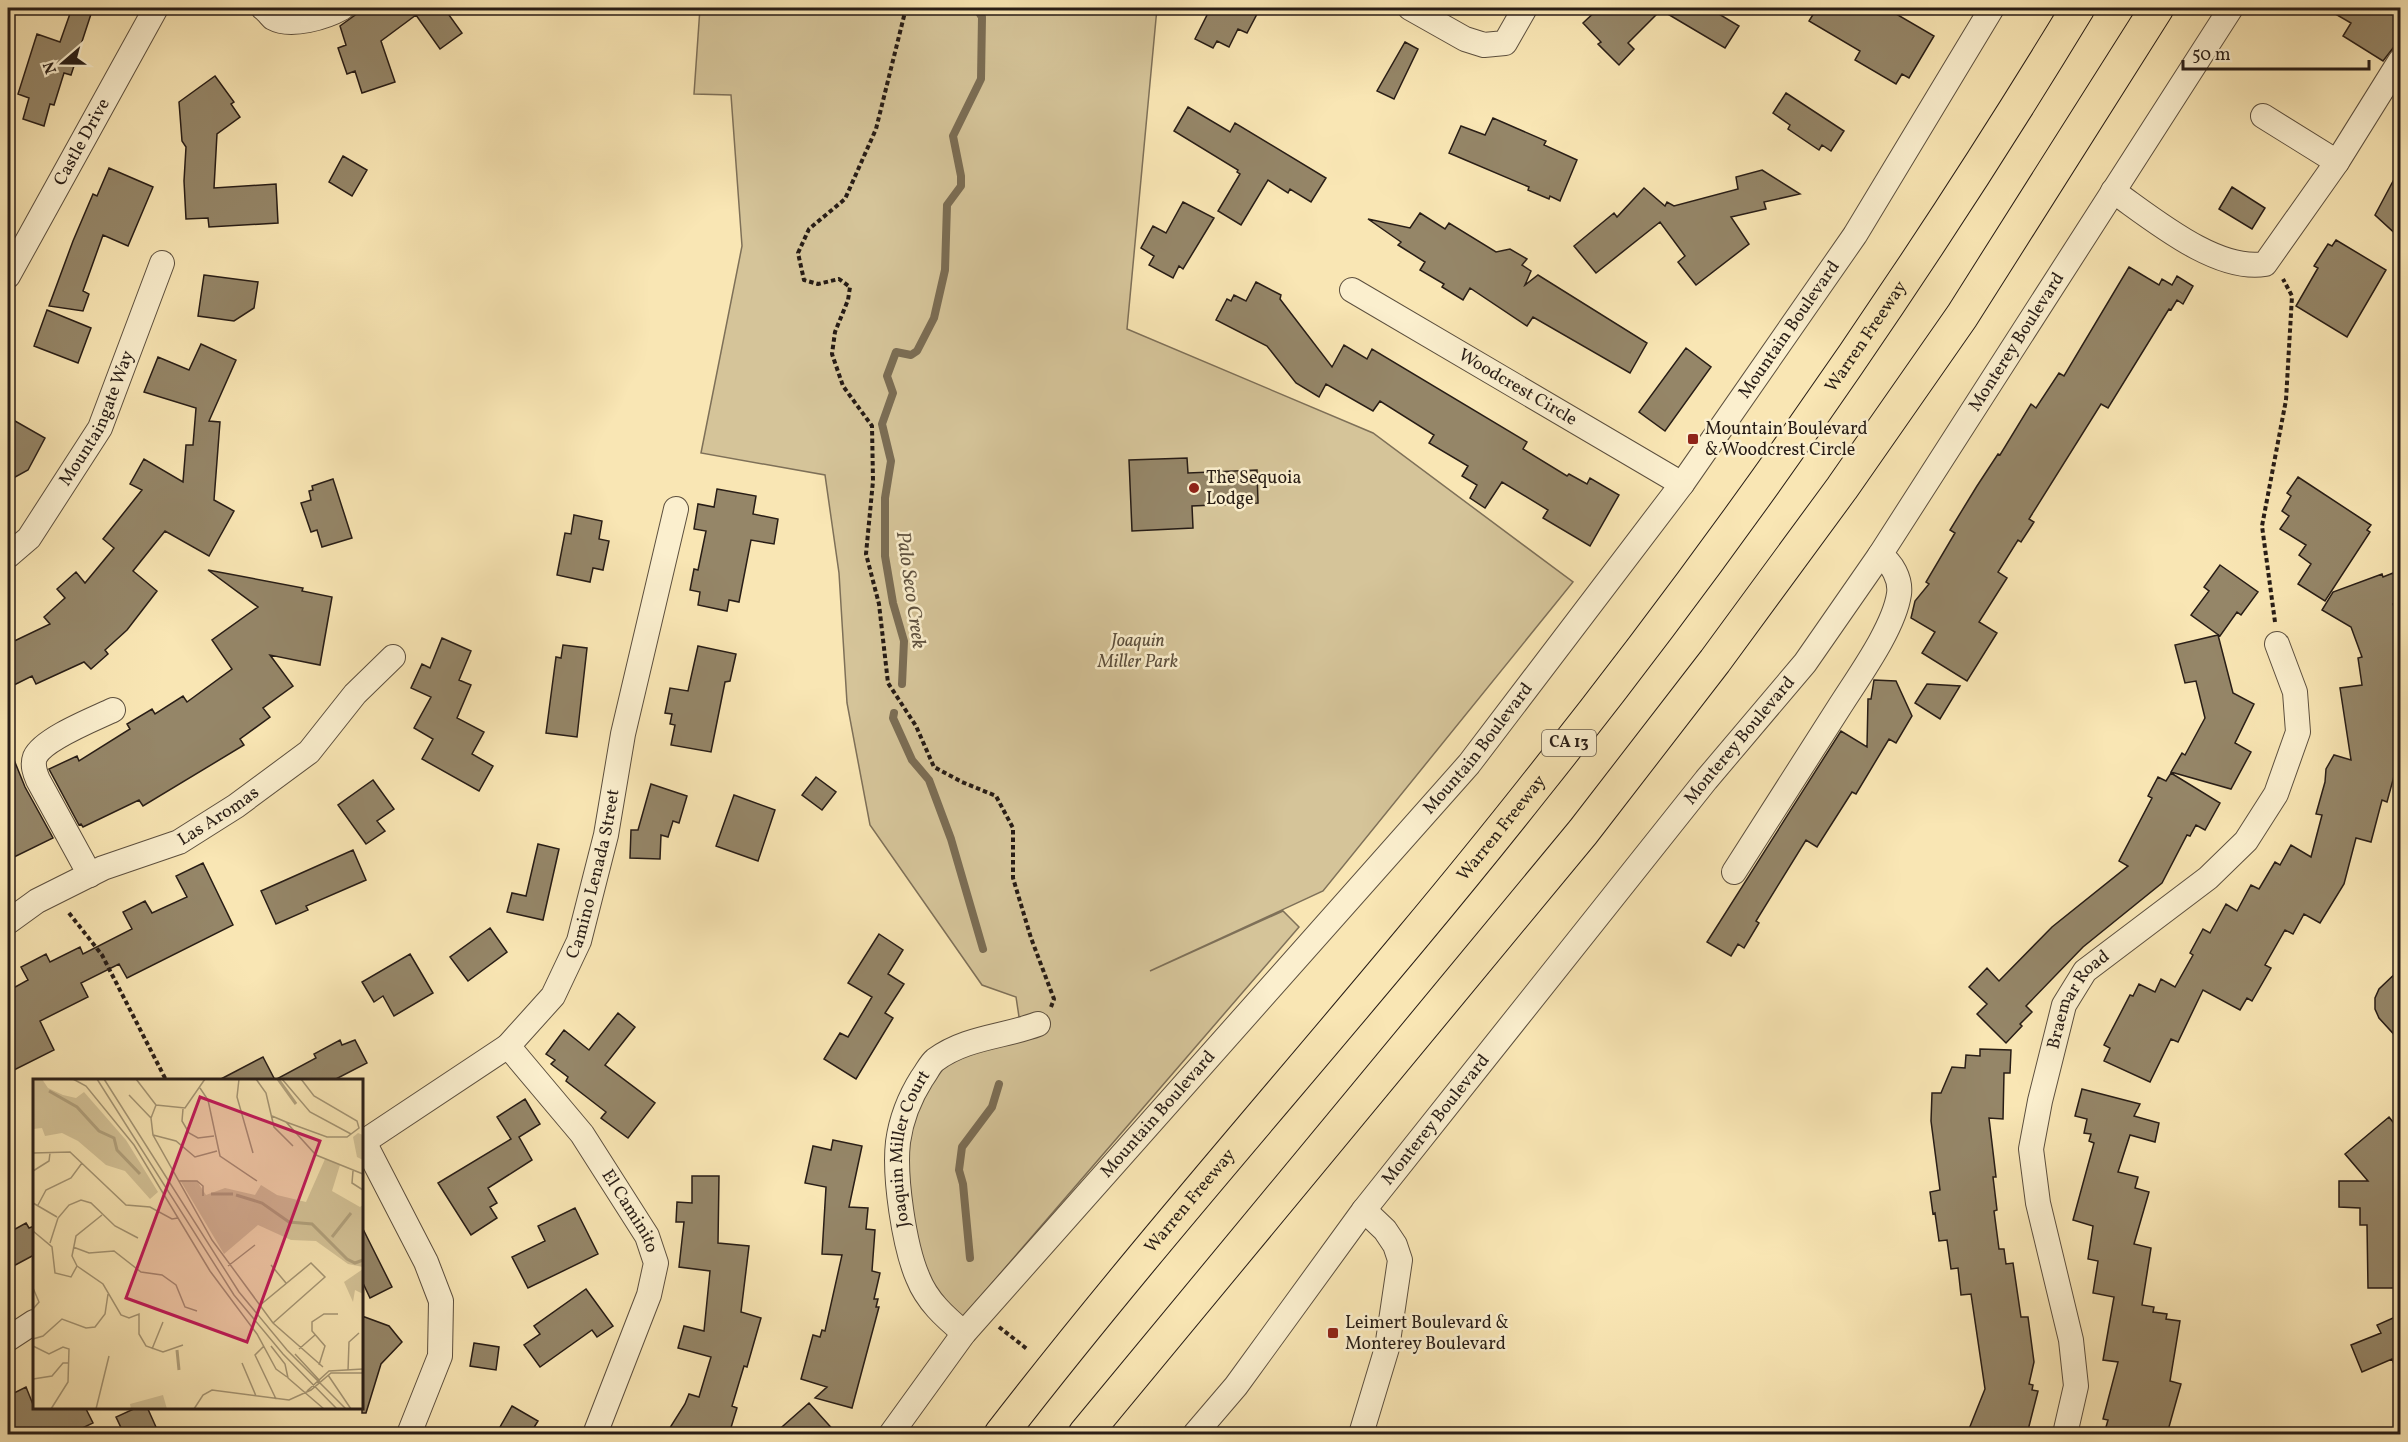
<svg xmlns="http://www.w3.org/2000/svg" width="2408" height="1442" font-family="Vollkorn,serif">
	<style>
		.green { fill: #d5c499; stroke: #7e7058; stroke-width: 1.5 }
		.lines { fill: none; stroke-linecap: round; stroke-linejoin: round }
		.stream { stroke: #7b6d54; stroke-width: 8 }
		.building { fill: #958668; stroke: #281d16; stroke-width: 1.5 }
		.minor-casing { stroke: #5c4f3e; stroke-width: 26 }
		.highway-casing { stroke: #281d16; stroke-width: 35 }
		.path { stroke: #281d16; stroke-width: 4; stroke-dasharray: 4.5 3; stroke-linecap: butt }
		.minor { stroke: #fbefce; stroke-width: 24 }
		.highway { stroke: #f9e6b4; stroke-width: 33 }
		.poi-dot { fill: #8f2418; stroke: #fbefce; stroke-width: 2 }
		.labels { text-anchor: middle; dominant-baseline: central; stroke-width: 5; stroke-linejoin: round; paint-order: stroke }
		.shield { fill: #fbefce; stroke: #675c4d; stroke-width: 1.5 }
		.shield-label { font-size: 16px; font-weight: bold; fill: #281d16 }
		.street-label { font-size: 18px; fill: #281d16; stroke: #fbefce }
		.poi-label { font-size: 18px; fill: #281d16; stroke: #fbefce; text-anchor: start }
		.park-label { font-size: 18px; font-style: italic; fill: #5c4f3d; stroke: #fbefce }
		.water-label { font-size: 20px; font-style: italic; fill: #5f5240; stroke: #fbefce }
		.inset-river { fill: none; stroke: #b2a27e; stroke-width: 3 }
		.inset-road { fill: none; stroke: #a59675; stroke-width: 1.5 }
		.view { fill: #c2185b; fill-opacity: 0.15; stroke: #c2185b; stroke-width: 3 }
		.inset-edge { fill: none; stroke: #281d16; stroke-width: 3 }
	</style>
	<rect width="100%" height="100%" fill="#f9e6b4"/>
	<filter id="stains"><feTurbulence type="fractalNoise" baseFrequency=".00333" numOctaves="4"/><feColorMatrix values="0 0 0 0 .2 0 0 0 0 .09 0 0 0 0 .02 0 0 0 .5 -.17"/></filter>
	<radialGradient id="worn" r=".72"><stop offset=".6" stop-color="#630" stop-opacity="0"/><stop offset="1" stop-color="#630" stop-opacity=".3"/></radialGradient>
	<!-- green -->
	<path class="green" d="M700,8H1157L1127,329L1373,433L1573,582L1323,891L1150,971L1283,911L1299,927L955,1326L918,1279L898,1142L933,1060L1021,1030L1016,997L982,985L870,825L847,703L839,573L825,475L701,453L742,246L731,95L694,94Z"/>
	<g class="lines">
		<!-- stream -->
		<path class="stream" d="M902,684L904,641L893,603L885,556V498L891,461L882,424L893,393L887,376L896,352L911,355L917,351L934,318L945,270L947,205L961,186V176L953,136L981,79L982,17L976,8
			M894,713L893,718L912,760L929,780L951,839L983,949
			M970,1258L963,1184L959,1170L962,1147L992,1107L999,1084"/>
	</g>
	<!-- building -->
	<path class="building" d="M72,8H93L71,75L64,73L54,105L50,104L44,126L23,119L29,98L18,94L37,34L60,42Z
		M365,8H444L462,33L440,49L416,15L381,41L395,82L362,93L355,71L347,74L338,48L346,45L340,26Z
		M1198,8H1249L1248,10L1257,14L1247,33L1238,29L1229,47L1217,41L1213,48L1195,39L1208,13Z
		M1599,8H1709L1739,26L1725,48L1661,10L1628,43L1634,49L1619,65L1598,44L1601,42L1583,23Z
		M1817,8H1886L1934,36L1909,78L1902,74L1896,84L1855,60L1860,51L1809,21Z
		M2325,8H2400V39L2383,61L2343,36L2351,23Z
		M1405,42L1418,49L1394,99L1377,91Z
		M215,76L234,102L231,104L240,117L217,134L214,188L276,184L278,223L209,227L208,218L186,219L184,181L186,147L182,141L179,102Z
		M1786,93L1844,131L1831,151L1822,145L1819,150L1788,129L1790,125L1773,113Z
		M1188,107L1230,132L1235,123L1326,178L1311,202L1290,189L1288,193L1268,180L1241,225L1218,211L1240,174L1237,172L1238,170L1174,131Z
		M1493,118L1546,141L1544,145L1577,160L1560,201L1550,196L1549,199L1528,190L1529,187L1449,153L1461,126L1485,135Z
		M343,156L367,170L352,196L329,182Z
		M109,168L153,187L128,246L103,235L83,291L89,294L83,311L49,306L73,241L93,194L97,196Z
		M2400,168V238L2375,215Z
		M1762,170L1800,194L1764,202L1766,209L1731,217L1749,244L1696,285L1678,262L1685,256L1660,222L1596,273L1574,246L1614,213L1617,217L1644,188L1665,206L1667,202L1674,206L1738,189L1736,177Z
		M2232,187L2265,208L2252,229L2219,209Z
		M1183,202L1214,218L1183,269L1179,266L1173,278L1149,265L1154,256L1141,248L1153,226L1166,233Z
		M1420,213L1445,229L1449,223L1496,252L1510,249L1527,259L1522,265L1531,271L1525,285L1538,275L1647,343L1630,373L1533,317L1527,326L1470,288L1463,300L1442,287L1444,284L1420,270L1425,262L1398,245L1401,242L1368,219L1410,228Z
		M2336,240L2386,270L2347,337L2296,306L2318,268L2314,266L2328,244L2332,246Z
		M2129,267L2159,285L2162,279L2172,285L2177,276L2193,286L2183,304L2177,300L2171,310L2169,309L2108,408L2101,404L2029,519L2034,522L2021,542L2018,540L1998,572L2007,578L1979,622L1997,633L1967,681L1922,653L1935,632L1911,618L1915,601L1929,584L1926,582L1955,533L1950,530L1977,486L1998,454L2000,455L2031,404L2036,408L2059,373L2064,376Z
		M204,275L258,282L254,308L234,321L198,316Z
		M1256,282L1281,295L1280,299L1332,367L1344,345L1367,359L1372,349L1527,442L1523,449L1567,476L1569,474L1587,484L1590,478L1619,495L1590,546L1543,518L1548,510L1502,482L1485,508L1470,498L1477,485L1462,476L1468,466L1429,443L1434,435L1380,401L1373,411L1326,384L1319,397L1296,383L1267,346L1216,320L1227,299L1231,301L1234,295L1246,301Z
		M47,310L91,328L78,363L34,346Z
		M201,344L236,360L209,421L220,422L214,500L234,511L209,556L165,531L133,571L157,591L127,630L105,650L108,654L91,669L84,662L36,684L32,676L8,688V644L50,624L44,617L65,598L57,589L76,572L85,583L114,548L103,539L142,490L130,484L144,459L183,482L186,445H193L196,408L144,392L158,357L189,370Z
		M1686,348L1711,367L1665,431L1639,412Z
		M8,417L45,438L28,470L8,481Z
		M1187,458L1188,473L1257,470L1258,503L1192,506L1193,528L1132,531L1129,460Z
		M2298,477L2371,525L2367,530L2370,532L2325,601L2298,584L2311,564L2299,555L2306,545L2280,529L2289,516L2282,511L2291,496L2287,493Z
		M333,479L352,538L322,547L317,530L311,532L301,503L311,500L309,491L313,490L312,486Z
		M717,489L756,496L753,514L778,519L774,544L751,540L739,602L729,600L727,611L698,605L700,592L690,590L694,569L698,570L706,531L694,529L698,504L714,507Z
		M574,515L602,521L599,539L609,541L603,570L593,568L590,582L557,575L565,533L571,534Z
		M2220,565L2258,592L2241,615L2237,612L2220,636L2191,615L2209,591L2204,587Z
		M208,570L303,588L302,591L332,597L320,665L270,655L293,686L263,708L270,717L240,739L244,745L143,806L139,800L83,827L81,824L79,825L49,769L77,756L79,761L130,729L127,724L152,709L155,714L183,696L187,702L232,669L212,640L258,607Z
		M2393,573L2400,592V601L2393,604L2400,624V754L2387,802L2382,800L2371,842L2356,838L2344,884L2320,923L2304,914L2293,934L2285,930L2265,965L2271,968L2252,1001L2247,998L2240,1010L2203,990L2178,1042L2171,1039L2150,1082L2104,1061L2110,1048L2104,1045L2130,995L2133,996L2139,984L2155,992L2161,979L2175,987L2193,955L2190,953L2203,929L2210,933L2226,904L2237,911L2251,885L2259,889L2275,862L2280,865L2291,845L2311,857L2322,815L2316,814L2325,782L2326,769L2334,755L2351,760L2340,688L2362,685L2358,658L2362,657L2351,627L2322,610L2333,592L2382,574L2383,577Z
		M2218,635L2233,693L2254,704L2235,743L2251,752L2231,789L2171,772L2182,753L2185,755L2205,718L2196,681L2185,683L2175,645Z
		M442,638L471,651L459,680L471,685L457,718L484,732L472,754L493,766L479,791L422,759L433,739L414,728L431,697L411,688L422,664L430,668Z
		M563,645L587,648L577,737L546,733L556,657L561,658Z
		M698,646L736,654L730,681L725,682L711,752L671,745L675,725L670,724L672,714L665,713L670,688L688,691Z
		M1874,680L1896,681L1912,716L1896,743L1889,739L1856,794L1852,792L1817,847L1806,840L1756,921L1759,923L1744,948L1738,944L1731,956L1707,942L1841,731L1867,747L1868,699H1871Z
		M1927,684L1960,686L1940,719L1915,703Z
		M8,745L25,787L53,838L8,860Z
		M2171,773L2220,803L2205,830L2196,825L2190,836L2187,835L2162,883L2083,947L2026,1006L2032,1012L2020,1024L2022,1026L2006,1043L1977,1014L1987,1004L1969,987L1987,968L1999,981L2052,927L2128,866L2119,861L2152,798L2148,796L2158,777L2166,781Z
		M816,777L836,792L822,810L802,795Z
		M373,780L394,809L377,821L385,831L366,844L338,805Z
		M651,784L687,796L679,823L673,821L668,837L661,835L660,859L630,858L631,830H638Z
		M734,795L775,810L758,861L716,846Z
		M538,844L559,849L543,920L507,912L512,893L526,896Z
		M353,850L366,880L306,906L308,910L276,924L261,891Z
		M203,863L233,925L127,978L119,964L81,983L88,997L40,1021L54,1050L8,1073V991L28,980L21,967L46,954L50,962L80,947L83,954L132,929L123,912L145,901L152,913L187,897L176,876Z
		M490,928L507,952L468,981L450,957Z
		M879,934L903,950L888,974L904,984L885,1013L893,1018L856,1079L824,1059L840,1033L848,1037L872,997L848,983Z
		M410,954L433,993L394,1016L383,996L374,1002L362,982Z
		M2400,969V1041L2379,1018L2375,1009V998L2379,989Z
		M618,1013L635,1027L605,1065L655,1103L628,1138L601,1118L606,1112L566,1081L568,1077L551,1064L555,1060L546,1054L564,1030L589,1050Z
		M340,1040L342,1045L355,1040L367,1063L334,1080H219L263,1057L275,1080L316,1058L314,1054Z
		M1980,1049L2011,1050L2010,1073H2004L2003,1119L1989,1118L1996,1177H1993L1997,1210L1994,1211L1999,1249H2004L2006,1264L2013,1263L2021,1317H2028L2034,1362L2029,1384L2033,1385L2032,1390L2038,1391L2027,1434H1967L1985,1389L1971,1294L1961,1295L1958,1268L1951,1269L1947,1240L1939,1241L1935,1213L1933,1214L1930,1192L1940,1190L1931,1121L1932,1093H1941L1952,1067L1965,1068L1966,1055L1980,1056Z
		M2082,1089L2140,1104L2134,1116L2159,1123L2155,1142L2130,1135L2118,1172L2138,1177L2135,1188L2149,1192L2134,1244L2151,1248L2142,1305L2154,1307L2153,1312L2167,1314L2166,1319L2180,1321L2170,1381L2181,1384L2167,1434H2104L2108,1420L2103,1419L2118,1362L2103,1360L2114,1297L2093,1293L2098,1261L2088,1259L2093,1226L2073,1220L2094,1143L2089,1141L2091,1134L2084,1133L2087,1119L2075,1116Z
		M525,1099L540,1124L519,1137L532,1160L488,1188L497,1203L490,1207L497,1218L471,1235L438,1183L511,1139L497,1117Z
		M2389,1117L2400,1131V1288H2368L2367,1225H2360V1208L2339,1207V1181H2368L2345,1154Z
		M833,1140L862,1146L849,1207L868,1208L866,1229L875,1230L872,1271L880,1273L874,1299H878L876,1307H879L852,1408L815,1398L827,1387L801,1379L813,1335L820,1337L822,1330L825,1331L842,1255L822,1254L826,1187L805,1183L813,1146L831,1150Z
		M692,1176H719L718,1243L749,1246L741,1312L761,1318L747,1367L744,1366L732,1406L737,1408L729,1434H666L685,1404L689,1394L699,1397L711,1357L678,1348L684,1326L704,1331L710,1271L679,1267L684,1222H676L677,1202L692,1203Z
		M575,1208L598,1254L528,1288L512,1257L545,1241L538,1226Z
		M26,1223L29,1228L34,1226V1255L8,1269V1233Z
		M362,1227L392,1287L370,1298L362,1281Z
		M586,1289L613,1326L597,1337L592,1330L540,1367L524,1345L540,1334L534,1326Z
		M2400,1315V1379L2392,1359L2362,1372L2351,1345L2381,1333L2377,1325Z
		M362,1316L389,1326L402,1342L381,1364L366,1413H362Z
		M474,1343L499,1347L496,1370L470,1366Z
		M26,1387L34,1407H85L93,1423L70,1434H8V1396Z
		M809,1403L837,1434H774Z
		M512,1406L538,1421L530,1434H496Z
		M138,1407H147L156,1427L139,1434H124L116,1417Z"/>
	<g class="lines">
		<!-- minor casing -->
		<g class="minor-casing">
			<g id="minor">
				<path d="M263,8C266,10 270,15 273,18C291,28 326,17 342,8"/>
				<path d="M1410,8L1465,39L1484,45L1505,43L1525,8"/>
				<path d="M2337,162L2400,61"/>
				<path d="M2113,191C2153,219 2216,272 2265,264L2337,162L2263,116"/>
				<path id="s1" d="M8,276L156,8"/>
				<path id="s2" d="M1352,290L1682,484"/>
				<path id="s3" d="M8,556L29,538L100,428L162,263"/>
				<path d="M1734,872C1769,817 1804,762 1840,706C1859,676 1894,628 1899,594C1901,579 1892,563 1880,555"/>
				<path d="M90,875L38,780C35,773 32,765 35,757C43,739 94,719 113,710"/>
				<path id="s4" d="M8,922L37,901L103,868L179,842L236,806L309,752L355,694L393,657"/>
				<path id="s5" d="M508,1046L582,1134L647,1236L656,1263L649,1295L595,1434"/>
				<path d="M364,1142L426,1262L441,1301L440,1356L409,1434"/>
				<path id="s6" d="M362,1143L508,1046L553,996L579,941L606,835L623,734L676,509"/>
				<path id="s7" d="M964,1333C945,1317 927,1301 918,1278C904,1246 894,1176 898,1142C901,1120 910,1097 922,1078C926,1073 930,1064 935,1060C966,1037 1004,1037 1038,1024"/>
				<path d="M8,1339L34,1322"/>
				<path id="s8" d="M891,1434L964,1333L1469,764L1682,484L1855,235L1992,8"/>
				<path id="s9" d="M1195,1434L1236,1386L1364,1210L1706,780L1805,663L1880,555L2231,8"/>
				<path d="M1361,1434L1387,1348L1400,1260L1395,1245L1385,1230L1364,1210"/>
				<path id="s10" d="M2065,1434L2076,1386L2071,1340L2038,1203L2031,1149L2040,1101L2064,1005L2085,971L2208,878L2246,841L2276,794L2298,732L2295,692L2277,644"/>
			</g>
		</g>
		<!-- highway casing -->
		<g class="highway-casing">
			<g id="highway">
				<path id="s11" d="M1001,1434C1171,1214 1360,1008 1533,789C1731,541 1913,279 2078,8"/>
				<path d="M1085,1434L1583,832L1715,661L1842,488L1962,316L2157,8"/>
			</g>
		</g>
		<!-- path -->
		<path class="path" d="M906,8L876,129L845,199L809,229L798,253L804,280L818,284L839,279L850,287L848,300L835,332L832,354L843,386L872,426L873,481L866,554L879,604L888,683L916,726L934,767L962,782L996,796L1013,828V878L1031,938L1054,999L1051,1007
			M2275,622L2262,526L2286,400L2292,296L2283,279
			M8,876L14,888
			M69,913L102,955L166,1080
			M999,1327L1027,1349"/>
		<!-- minor -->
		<use href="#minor" class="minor"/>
		<!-- highway -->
		<use href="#highway" class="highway"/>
	</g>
	<!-- markers -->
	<g class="poi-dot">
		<rect x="1687" y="433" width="12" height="12" rx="3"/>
		<circle cx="1194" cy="488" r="6"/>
		<rect x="1327" y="1327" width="12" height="12" rx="3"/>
	</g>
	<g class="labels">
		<!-- shield labels -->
		<rect class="shield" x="1542" y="730" width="54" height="26" rx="4.5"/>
		<g class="shield-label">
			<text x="1569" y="743">CA 13</text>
		</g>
		<!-- street labels -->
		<g class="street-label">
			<text stroke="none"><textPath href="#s1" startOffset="153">Castle Drive</textPath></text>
			<text stroke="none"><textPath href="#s8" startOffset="1425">Mountain Boulevard</textPath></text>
			<text stroke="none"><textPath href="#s11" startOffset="1398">Warren Freeway</textPath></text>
			<text stroke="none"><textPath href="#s9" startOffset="1368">Monterey Boulevard</textPath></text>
			<text stroke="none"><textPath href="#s2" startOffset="192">Woodcrest Circle</textPath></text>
			<text stroke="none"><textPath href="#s3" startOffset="166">Mountaingate Way</textPath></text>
			<text stroke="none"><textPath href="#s9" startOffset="882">Monterey Boulevard</textPath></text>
			<text stroke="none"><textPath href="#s8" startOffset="903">Mountain Boulevard</textPath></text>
			<text stroke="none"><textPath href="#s4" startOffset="237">Las Aromas</textPath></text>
			<text stroke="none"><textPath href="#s11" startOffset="786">Warren Freeway</textPath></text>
			<text stroke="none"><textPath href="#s6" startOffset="372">Camino Lenada Street</textPath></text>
			<text stroke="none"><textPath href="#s10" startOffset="450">Braemar Road</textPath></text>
			<text stroke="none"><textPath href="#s8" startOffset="417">Mountain Boulevard</textPath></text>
			<text stroke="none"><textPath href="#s9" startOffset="396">Monterey Boulevard</textPath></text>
			<text stroke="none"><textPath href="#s7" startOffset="206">Joaquin Miller Court</textPath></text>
			<text stroke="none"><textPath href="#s11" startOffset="300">Warren Freeway</textPath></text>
			<text stroke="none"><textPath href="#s5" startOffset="206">El Caminito</textPath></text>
		</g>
		<!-- poi labels -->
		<g class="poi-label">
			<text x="1705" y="429">Mountain Boulevard<tspan x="1705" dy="21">&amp; Woodcrest Circle</tspan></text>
			<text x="1206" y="478">The Sequoia<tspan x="1206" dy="21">Lodge</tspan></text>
			<text x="1345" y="1323">Leimert Boulevard &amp;<tspan x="1345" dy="21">Monterey Boulevard</tspan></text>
		</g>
		<!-- park labels -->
		<g class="park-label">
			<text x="1138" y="641">Joaquin<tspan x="1138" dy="21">Miller Park</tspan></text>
		</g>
		<!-- water labels -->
		<g class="water-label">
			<text transform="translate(910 590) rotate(82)">Palo Seco Creek</text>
		</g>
	</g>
	<!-- overview -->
	<g transform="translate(33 1079)">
		<rect width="330" height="330" fill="#f9e6b4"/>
		<path d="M0,0H9L15,9L30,16L43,19L51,13L93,61L125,113L117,120L92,92L73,86L45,62L29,54L12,57L9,49L0,50ZM325,54L330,56V81L324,78L320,58ZM292,80L307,86L299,112L327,128L330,126V188L315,185L283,162L258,161L225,146L191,175L147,101L164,102L173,116L192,109L222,116L228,106L244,116L273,123ZM330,190V215L322,211L320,223L311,203ZM130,316L134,330H98L97,325Z" fill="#d5c499"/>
		<path class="inset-river" d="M245,0L263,25M16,12L44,28L66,52L81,59L84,71L107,95M178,115H200M203,116L229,124L256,143L279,145L314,180L322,184L330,181M299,158L318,134M144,271L146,291"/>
		<path class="inset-road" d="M40,0L53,7L101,66L177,192L224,255L243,290L254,298M64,0L201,216L250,275L304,330M71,0L206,213L254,271L313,330M103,0L123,26M206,0L204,18L220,74M223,0L233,14L241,48L260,67M249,0L277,33L318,55M167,9L175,21L187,77L224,102M96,16L118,39M123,26L118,39L120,56L179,161L240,244L290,288M123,26L152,29L172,0M150,30L149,42L156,54L165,59L181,57M239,37L253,43L283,76L330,95M253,43L294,58H314L326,49L324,42L281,17L268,0M120,56L143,62L162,78L184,72M0,74L37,73L93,126L117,128L139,140L145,139M0,92L16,82L17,74M320,92L319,104L330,111M146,102H164L170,107V117M0,124L24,138M5,126L13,111L38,99L49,84M0,152L19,168L22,194L38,198L44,187M17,164L25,139L36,126L48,121L58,124L82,147L105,159M40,168L56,174L81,172L108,193L129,196L143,206L152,228L164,232M0,186V206M238,186L253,204M44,187L70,205L88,236L96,239L106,235V255L113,267L130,273L150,266M44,187L39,177L43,157L69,136M195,187L222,166M0,209L6,223L0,230M226,227L278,184L292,198L240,244M0,260L10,257L29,240L53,249L62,248L72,235L75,215M0,267L16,275L30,268L36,270L35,303L18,330M231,267L222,276L243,320M238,267L252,285L255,299M119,270L130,243M266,270L282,256M262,275L287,302M209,284L223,317M286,286L292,267L279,252V243L291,235H305M315,292L316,263L326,254M295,296L318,330M255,299L291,330M0,300L19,297L30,284H36M274,312L296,292L330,290M63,330L76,277M161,330L170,316L179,311L256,321L278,311L298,294H330"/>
		<path class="view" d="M167,18L287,62L214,263L93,219Z"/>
		<rect width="330" height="330" class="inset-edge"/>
	</g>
	<!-- margin -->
	<rect width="2408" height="1442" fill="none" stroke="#f9e6b4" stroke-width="30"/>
	<rect x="9" y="9" width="2390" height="1424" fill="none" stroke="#281d16" stroke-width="3"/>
	<rect x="15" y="15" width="2378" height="1412" fill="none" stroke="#281d16" stroke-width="1.5"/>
	<!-- north arrow -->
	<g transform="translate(63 63) rotate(250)" stroke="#fbefce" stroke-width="4.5" paint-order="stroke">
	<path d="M0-4.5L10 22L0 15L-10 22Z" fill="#281d16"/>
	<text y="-9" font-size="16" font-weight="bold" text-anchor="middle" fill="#281d16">N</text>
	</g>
	<!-- scale -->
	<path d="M2183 60v9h186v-9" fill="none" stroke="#281d16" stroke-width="3"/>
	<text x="2192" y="60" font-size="18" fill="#281d16" stroke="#fbefce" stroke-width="4.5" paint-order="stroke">50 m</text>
	<rect width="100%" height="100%" filter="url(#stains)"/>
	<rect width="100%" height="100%" fill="url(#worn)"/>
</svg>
